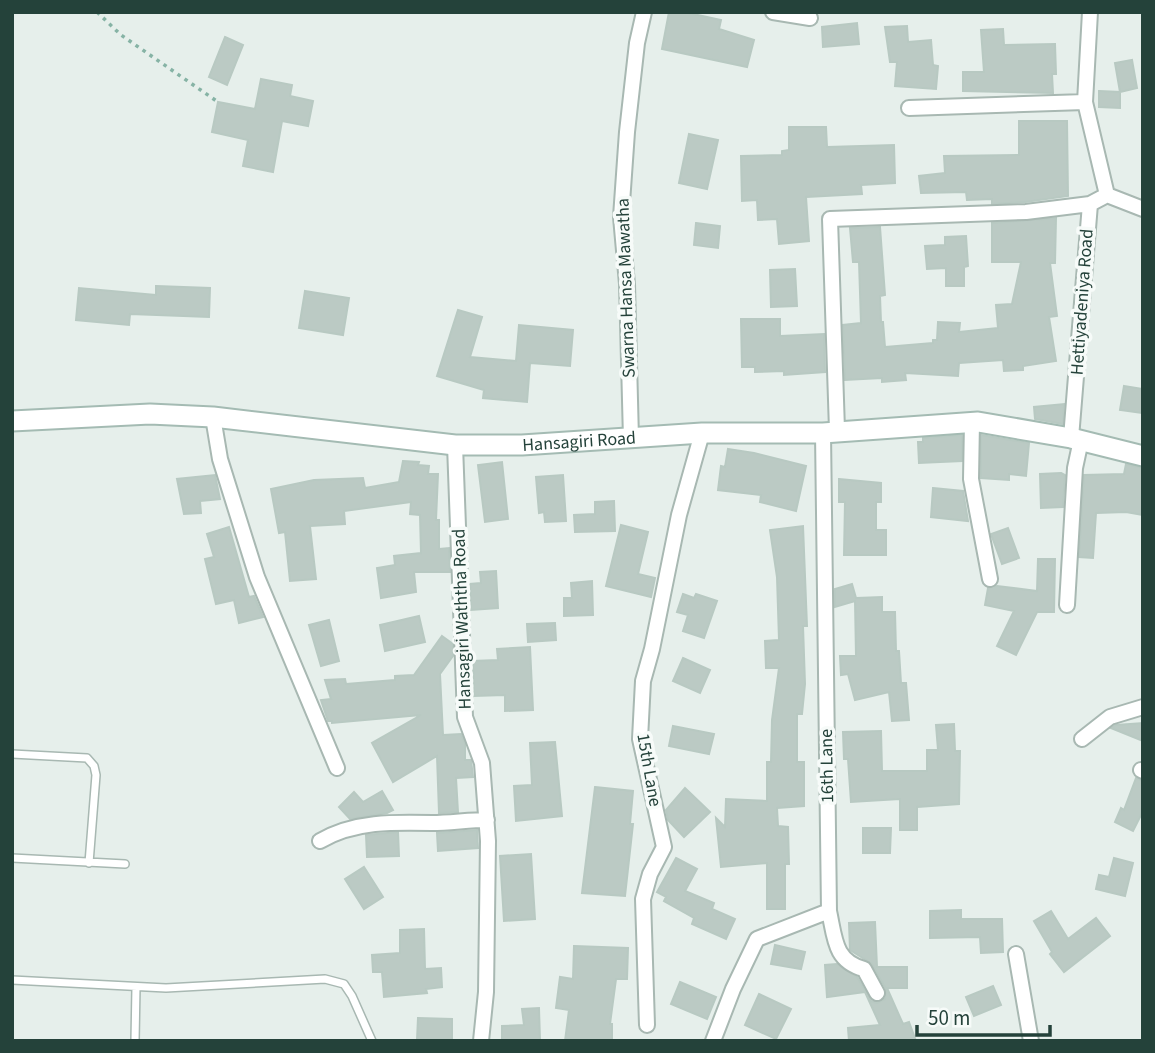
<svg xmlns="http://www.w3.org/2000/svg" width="1155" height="1053" font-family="'Source Sans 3',sans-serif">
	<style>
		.building { fill: #bbcac4; stroke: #b8c9c2; stroke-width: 2 }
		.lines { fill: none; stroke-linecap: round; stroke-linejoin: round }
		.lane-casing { stroke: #a8b8b2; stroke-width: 10 }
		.street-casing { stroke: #a8b8b2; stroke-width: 18 }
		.secondary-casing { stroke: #a4bbb3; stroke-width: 23 }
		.path { stroke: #86b3a5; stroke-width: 3.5; stroke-dasharray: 3.5 5; stroke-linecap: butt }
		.lane { stroke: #fff; stroke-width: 7 }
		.street { stroke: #fff; stroke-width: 14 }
		.secondary { stroke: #fff; stroke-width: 19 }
		.labels { text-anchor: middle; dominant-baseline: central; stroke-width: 7; stroke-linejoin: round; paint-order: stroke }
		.street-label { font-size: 18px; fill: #24423a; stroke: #f7fbf9 }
	</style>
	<rect width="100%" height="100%" fill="#e6efeb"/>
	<!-- building -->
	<path class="building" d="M669,12H684L721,20L719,29L754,40L747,67L662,49Z
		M857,23L859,44L823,47L822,27Z
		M907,26L908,42L931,40L933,65L938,66L936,89L895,86L897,62H890L885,27Z
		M1003,29L1004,45L1055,44L1056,74H1052L1053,93L963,91V72H984L981,30Z
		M225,37L243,45L227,85L209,77Z
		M1132,60L1137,88L1120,92L1115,63Z
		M261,79L292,85L290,96L313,101L308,126L282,121L273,172L243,166L248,140L212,132L218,102L255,109Z
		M1099,91L1120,92V108L1099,107Z
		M1019,121H1067L1068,196L1025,202L992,204V199L967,200L966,192L921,193L919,176L945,173L944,156L1019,155Z
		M789,127H826L827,147L894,145L895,183L861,185L862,194L806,197L809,241L779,244L777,219L758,220L757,200L742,201L741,156L782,155V151L789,150Z
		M689,134L718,140L707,189L679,183Z
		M1056,218L1055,263H1050L1057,316L1049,317L1056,361L1023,366V370L1004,371L1003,360L959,363L958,376L905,373L906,380L882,382V378L845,380L843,325L861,323L859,262H853L850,228L880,227L885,295L880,296L881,322H883L885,347L933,343V340H937L938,322L960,323L959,332L998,328L996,305L1012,304L1021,262H992V223Z
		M696,223L720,226L718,248L694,245Z
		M966,236L968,266L964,267V286H946V268L927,269L925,246L945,245V237Z
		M795,269L797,306L771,307L770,270Z
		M156,286L210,288L209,317L130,314L129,325L76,320L79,288L156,295Z
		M305,291L349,298L343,335L299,328Z
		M458,310L482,317L470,357L516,361L519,325L573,330L570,366L530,363L527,402L483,398L484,390L437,376Z
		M741,319H780V336L824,334L825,372L784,375V371L755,372V367H742Z
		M1124,386L1143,389V413L1120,410Z
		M1064,404L1063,424L1035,419L1034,407Z
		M962,435V461L919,463L918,442H923V438Z
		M981,435L1029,443L1026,476L1009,474V480L981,478Z
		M728,449L754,453L806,466L796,511L760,502L761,495L718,490L721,466L725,467Z
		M403,461L419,462L418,465L429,466L428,474H438L436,520H439V549L449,548L450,572H414L416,592L381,598L377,568L395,565L394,556L421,553L420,515L410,514L411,502L344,511L345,524L310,526L316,579L290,581L285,532L279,533L271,489L314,480L363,478L365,488L399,482Z
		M502,462L508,519L485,522L478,465Z
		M1126,464L1143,468V515L1126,512L1096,513L1093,558L1079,557L1084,475L1124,474Z
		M1061,473L1065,475L1063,507L1041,508L1040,474Z
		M215,475L220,499L200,501L201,513L184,514L177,479Z
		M563,475L566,521L545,522L544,512L539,513L536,477Z
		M839,479L881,483V502H876V530H886V555H844L845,502H839Z
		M933,488L963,491L968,521L931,517Z
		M614,501L615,531L575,532L574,515L595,514V502Z
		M621,525L648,532L638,574L655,578L651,597L606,586Z
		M803,526L807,626H803L805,684L802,714H797V762H804V806L777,808L778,826L788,827L789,864H785V909H767V863L721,867L716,818L725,827L726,799L767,801V762H771L772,720L779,668H766L765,641L779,640L777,577L770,530Z
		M229,527L249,597L254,596L263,617L239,623L234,600L216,604L205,559L214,557L207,534Z
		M1008,528L1019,558L1002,564L991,534Z
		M1038,559H1055L1054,612H1037L1016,655L997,646L1014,611L985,605L988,588L997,586L1037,591Z
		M496,571L498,608L471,610L470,584L481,583L480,572Z
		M592,581L593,615L564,616V598H572L571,583Z
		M852,584L856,598L882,597V612H895L896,651H899L901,683H906L909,720L892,721L889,692L855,700L848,674L841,675L840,656H856L855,601L835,607V589Z
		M683,594L694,598L696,594L717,601L704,638L683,631L688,615L677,612Z
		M419,616L425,642L385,651L380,625Z
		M329,620L339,661L321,666L309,625Z
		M555,623L556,640L528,642L527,624Z
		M442,636L453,644V656L440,674L443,735L461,734L465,743V760H471L473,777L456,778L458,812L439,813L437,756L393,782L372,743L421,715L332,723V721H328L321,700L331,699L325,680L345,679L346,684L395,680V676L414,675Z
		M530,647L533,710L505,711V695L474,696L473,661L498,660L497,649Z
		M683,658L710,670L700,693L673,681Z
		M1143,723V741L1111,728L1116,725Z
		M954,724L955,751H960L959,804L917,807V830H900V799L851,802L848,759H844L843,732L881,731L882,771H927V750H938L936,725Z
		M673,726L714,734L709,754L669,746Z
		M555,742L562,816L516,821L514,786L532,785L530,743Z
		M1136,778L1143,781V811L1133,831L1115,822L1121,808L1124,810Z
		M595,787L633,791L630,824H633L625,896L582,893Z
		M685,788L710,812L684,837L668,820L666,810Z
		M382,791L393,810L387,813L350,819L339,807L354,792L363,802Z
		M863,828H891L890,853H863Z
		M477,830L478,848L438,851L437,833Z
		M398,832L399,856L367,857L366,835Z
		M531,854L535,919L504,921L500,856Z
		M676,858L697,869L685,891L714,903L712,909L735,919L726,939L692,924L694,918L664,901L666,897L657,892Z
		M1114,858L1133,863L1125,896L1096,889L1099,875L1109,877Z
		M364,867L383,897L364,909L345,879Z
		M961,910V919H1002L1003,952L981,953L980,937L930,938V911Z
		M1051,911L1068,939L1096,918L1110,936L1064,972L1050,954L1052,952L1034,921Z
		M875,922L877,967H907V988H887L903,1024L909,1022L916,1041H849L848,1028L880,1025L865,992L827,997L825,965L837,964L857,977L871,1001L877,1003L885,999L886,989L872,964L850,950L849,923Z
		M424,929L425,969L441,968L442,987L426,989L427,993L384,997L382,972H373L372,955L400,953V930Z
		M775,945L805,952L801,969L771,964Z
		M574,946L628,948L627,979H616L610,1024H612V1041H565L569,1010L556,1008L560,977L573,979Z
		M680,982L716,997L707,1019L671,1004Z
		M993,986L1001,1005L974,1016L966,997Z
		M759,994L791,1009L776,1039L745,1025Z
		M539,1008L540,1041H502V1026L524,1025L522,1009Z
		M418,1018L452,1019V1041L417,1040Z"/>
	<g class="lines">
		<!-- lane casing -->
		<g class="lane-casing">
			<path id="lane" d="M12,754L87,758L94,766L96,775L89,863
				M12,858L125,864
				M12,980L166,988L325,979L344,984L352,996L372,1041
				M135,1041L136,987"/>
		</g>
		<!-- street casing -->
		<g class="street-casing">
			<path id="street" d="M773,12L810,18
				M909,108L1085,102
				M1107,195L1143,209
				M213,417L220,459L257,577L337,768
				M972,422L971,479L990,579
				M837,430L830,219L1026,212L1090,204
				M1071,438L1090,204L1107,195L1085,102L1090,12
				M631,439L627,284L621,217L627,132L637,43L644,12
				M455,445L465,717L482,763L488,841L486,992L481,1041
				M1067,605L1075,468L1081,440
				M1082,739L1110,717L1143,707
				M1141,770L1143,771
				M320,841C354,821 394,822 432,823C450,823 469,820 487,820
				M829,911C835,938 834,961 864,969L877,993
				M1016,954L1031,1041
				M647,1025L643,899L650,874L664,847L640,739L643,681L652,649L679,515L702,433
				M713,1041L733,989L757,939L829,911L823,433"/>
		</g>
		<!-- secondary casing -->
		<g class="secondary-casing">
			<g id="secondary">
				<path id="s1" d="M12,421L150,414L213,417L455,445H522L702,433H823L978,422L1071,438L1143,456"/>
			</g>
		</g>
		<!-- path -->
		<path class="path" d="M97,12L121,35L218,102"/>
		<!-- lane -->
		<use href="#lane" class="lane"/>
		<!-- street -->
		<use href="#street" class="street"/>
		<!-- secondary -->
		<use href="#secondary" class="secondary"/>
	</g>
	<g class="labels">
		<!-- street labels -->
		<g class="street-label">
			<text transform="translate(626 288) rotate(-92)">Swarna Hansa Mawatha</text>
			<text transform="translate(1082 302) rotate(-86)">Hettiyadeniya Road</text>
			<text stroke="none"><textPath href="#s1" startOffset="569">Hansagiri Road</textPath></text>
			<text transform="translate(462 619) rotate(-92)">Hansagiri Waththa Road</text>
			<text transform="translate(827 766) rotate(-91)">16th Lane</text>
			<text transform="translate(649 770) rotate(80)">15th Lane</text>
		</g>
	</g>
	<!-- border -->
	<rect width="1155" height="1053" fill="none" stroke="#24423a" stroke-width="28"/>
	<!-- scale -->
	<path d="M917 1025v10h133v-10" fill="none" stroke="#24423a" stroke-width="3.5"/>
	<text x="928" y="1025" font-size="21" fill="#24423a" stroke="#f7fbf9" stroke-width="5" paint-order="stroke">50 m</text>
</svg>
